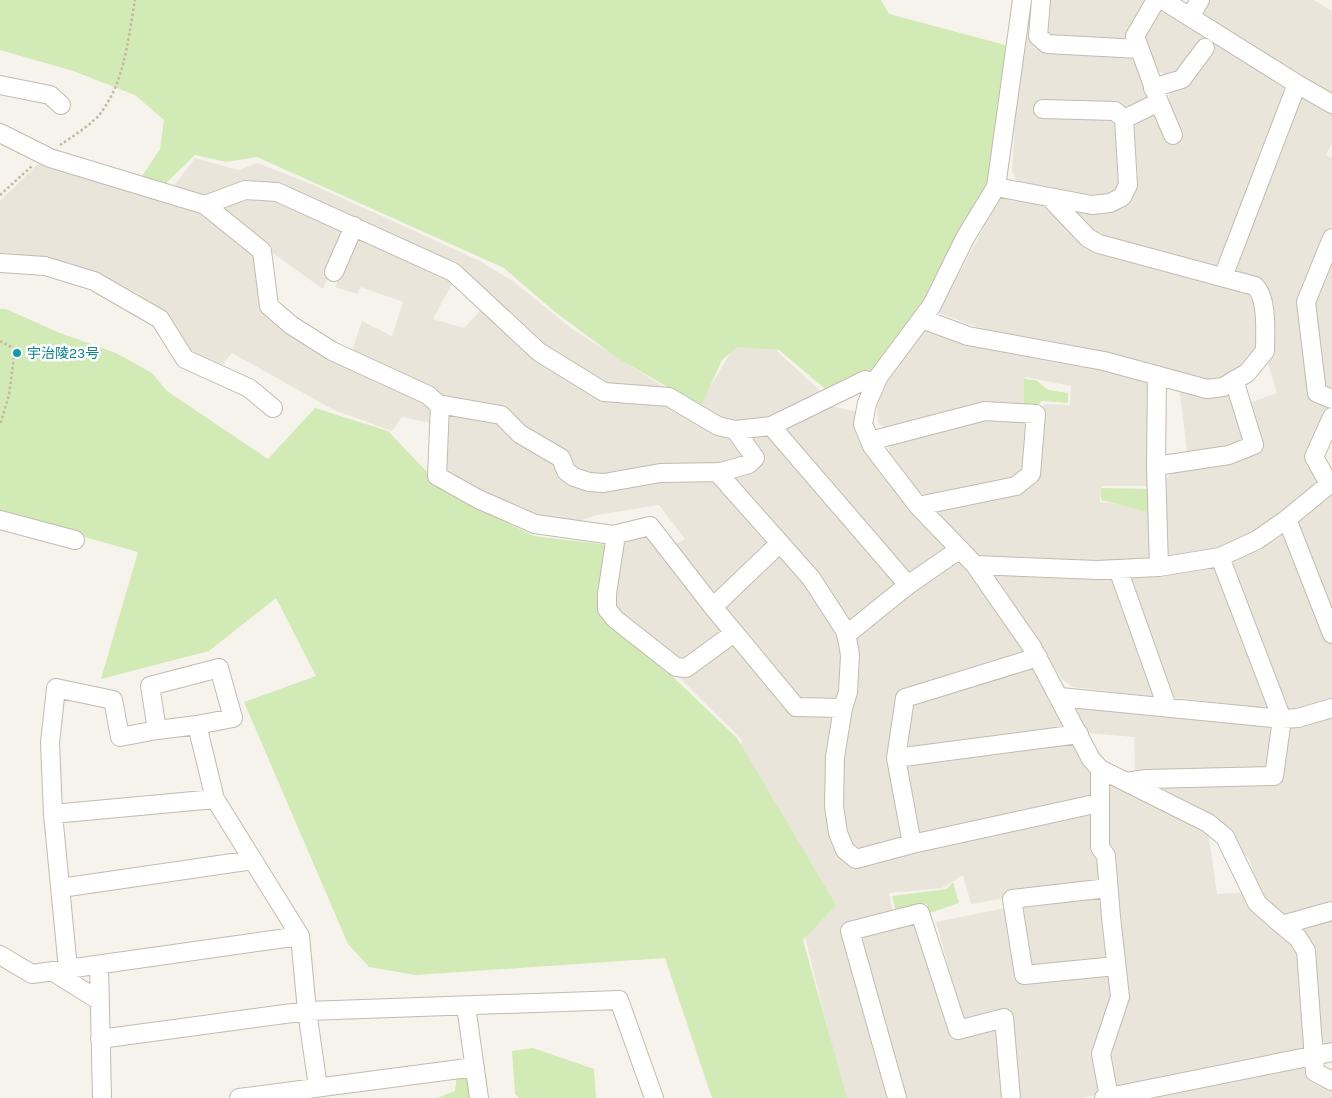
<svg xmlns="http://www.w3.org/2000/svg" width="1332" height="1098" font-family="Karla,'Noto Sans JP',sans-serif">
	<style>
		.residential { fill: #eae5da }
		.green { fill: #d2eab5 }
		.lines { fill: none; stroke-linecap: round; stroke-linejoin: round }
		.street-casing { stroke: #c2bbae; stroke-width: 20 }
		.path { stroke: #c4b79f; stroke-width: 2.5; stroke-dasharray: 2.5 2.5; stroke-linecap: butt }
		.street { stroke: #fff; stroke-width: 18 }
		.culture-dot { fill: #0f9aa8; stroke: #fff; stroke-width: 2 }
		.labels { text-anchor: middle; dominant-baseline: central; stroke-width: 5; stroke-linejoin: round; paint-order: stroke }
		.culture-label { font-size: 14px; fill: #0d838f; stroke: #fff; text-anchor: start }
	</style>
	<rect width="100%" height="100%" fill="#f6f3ec"/>
	<!-- residential -->
	<path class="residential" d="M1046,0H1148L1125,41L1052,36L1044,29Z
		M1207,0H1314L1332,11V98L1205,19L1202,8Z
		M1160,3L1207,34L1179,74L1167,76L1153,68L1141,34Z
		M1024,37H1030L1135,51L1150,90L1147,101L1114,118L1119,129L1124,185L1114,194L1106,196L1089,194L1017,181L1012,171L1016,106Z
		M1217,43L1292,90L1220,271L1105,242L1075,217L1078,206L1117,207L1135,191L1138,173L1132,132L1134,120L1156,109L1179,133L1168,99L1172,88L1185,84Z
		M1301,94L1332,114V143L1326,155L1332,158V225L1298,308L1332,407L1305,460L1319,484L1268,526L1215,553L1169,559L1165,555L1164,482L1172,472L1262,450L1249,403L1277,393L1267,360L1270,343L1267,286L1231,273Z
		M195,158L239,170L257,163L311,184L478,260L513,281L572,329L667,389L605,388L541,348L460,271L275,188L207,197L172,188Z
		M43,159L199,207L257,254L263,312L318,349L496,418L560,464L568,482L662,477L718,481L773,544L706,606L795,710L831,712L836,717L832,835L857,865L1094,808L1102,882L971,904L963,875L942,888L889,893L893,912L841,925L890,1098H845L803,929L734,767L742,740L608,606L609,539L655,522L672,546L685,539L659,505L597,515L544,533L437,474L442,425L402,417L392,431L334,410L232,353L221,366L198,358L181,342L172,319L143,304L138,293L51,259L0,256V201Z
		M243,194L274,195L347,228L323,289L274,254L223,212L219,203Z
		M1002,194L1047,202L1100,247L1253,292L1259,336L1257,351L1237,372L1213,381L1196,378L1093,350L986,330L938,313Z
		M358,235L454,280L433,319L464,328L484,307L598,393L670,399L735,434L750,457L732,463L608,476L576,473L526,430L441,399L351,354L362,321L392,336L403,302L361,287L357,294L335,287Z
		M1332,254V391L1323,388L1311,305Z
		M927,328L1150,377L1153,486H1101L1100,502L1154,508V562H1088L975,556L940,519V509L998,497L1030,486L1039,467L1044,404L1070,405L1071,386L1025,377L1022,407L888,430L878,423L877,406L885,382Z
		M741,335L770,345L826,396L776,417L734,424L698,407Z
		M1179,386L1233,388L1246,434L1243,444L1188,459Z
		M832,406L857,412L952,546L915,573H906L781,428Z
		M996,416L1020,419L1030,429L1025,472L1015,482L931,496L917,493L888,454L892,442Z
		M771,431L904,590L964,558L1027,653L901,693L906,838L858,849L842,831L841,769L859,664L846,614L726,476L752,467L746,432Z
		M1332,490V616L1295,516Z
		M1286,527L1332,641V699L1289,712L1225,560Z
		M786,555L843,635V700L808,701L788,692L719,607L773,556Z
		M1217,566L1272,709L1170,697L1126,580L1129,572Z
		M991,574L1113,575L1155,692L1154,697L1073,687L1062,679Z
		M1036,664L1067,728L905,752L915,701Z
		M1075,706L1276,722L1268,771L1135,773L1134,737L1087,733Z
		M1332,710V903L1285,915L1260,893L1249,859L1220,827L1155,787L1281,780L1288,728Z
		M1069,736L1094,766V797L918,836L906,762Z
		M1106,778L1208,831L1217,894L1246,892L1297,942L1306,1051L1115,1091L1110,1080L1111,1038L1124,999L1103,844Z
		M1105,897L1111,955L1106,959L1029,967L1017,908L1022,902Z
		M1005,908L1019,981L1109,967L1115,996L1102,1090L1096,1095L1081,1098H1018L1015,1094L1011,1010L964,1022L936,922Z
		M1332,917V1046L1319,1049L1304,925Z
		M910,919L919,923L952,1039L998,1026L1005,1098H904L859,945L863,934Z
		M1300,1065L1323,1085L1332,1088V1098H1127Z"/>
	<!-- green -->
	<path class="green" d="M0,0H881L889,14L1009,46L990,181L943,270L879,370L829,392L779,350L737,347L722,360L701,406L617,358L555,312L504,268L257,157L226,162L195,155L164,185L140,179L160,149L164,120L135,95L73,71L0,50Z
		M0,309H6L60,333L116,353L152,373L167,391L268,459L315,408L388,431L447,493L534,536L609,545L610,617L737,738L836,905L803,940L847,1098H712L665,958L416,975L369,967L348,944L244,702L316,676L276,598L209,651L101,679L138,552L0,513Z
		M1024,379L1036,380L1048,390L1068,393V403L1042,401L1038,405L1037,409H1023Z
		M1101,488L1152,489V513L1101,500Z
		M953,882L959,903L930,913L927,904L896,912L892,896L947,889Z
		M533,1048L594,1069L596,1098H519L515,1094L512,1051Z
		M472,1072L476,1098H437L455,1091L457,1074Z"/>
	<g class="lines">
		<!-- street casing -->
		<g class="street-casing">
			<path id="street" d="M1022,0L996,187L965,238L932,305L879,376L867,403L863,424L872,446L918,506L975,565L1032,647L1091,759L1100,769L1208,823L1225,837L1257,903L1282,925L1298,938L1306,951L1315,1072L1332,1081
				M1041,0L1038,36L1047,44L1139,49
				M1163,0L1297,84L1332,104
				M1190,17L1200,0
				M0,85L50,95L61,105
				M1153,88L1182,79L1205,48
				M1159,102L1173,135
				M1043,109L1115,111L1124,119
				M0,133L50,158L205,205L262,251L269,306L291,325L332,351L428,395L438,404L501,415L520,434L561,458L566,471L574,477L589,482L604,483L660,473L721,472L749,464L755,458L735,430
				M996,187L1092,205L1110,203L1122,197L1128,185L1124,119L1159,102L1135,36L1156,0
				M205,205L245,190L277,192L453,272L539,352L604,392L669,397L718,426L735,430L771,426L865,380L876,383
				M1332,238L1306,302L1317,393L1332,399
				M0,263L45,266L94,281L160,319L185,359L249,388L273,408
				M334,272L354,226
				M1223,277L1297,84
				M922,319L968,336L1104,361L1207,389L1223,387L1247,373L1265,351C1265,332 1268,299 1255,286L1099,244L1088,238L1049,197
				M1157,375L1156,466L1159,567
				M440,405L437,476L478,499L535,524L613,535L650,526L713,607L796,707L843,708
				M771,426L908,585
				M870,441L985,411L1036,414L1031,474L1016,486L918,506
				M1156,466L1229,455L1254,445L1234,380
				M717,472L811,578L846,632L850,655L848,692L843,708L835,757L834,806L838,833L845,850L856,859L912,844L1099,803
				M1329,484L1314,457L1332,417
				M1287,519L1332,634
				M0,520L75,540
				M616,535L607,594V609L615,619L676,667L686,668L734,633
				M975,565L1097,570L1159,567L1220,557L1257,540L1287,519L1332,482
				M1118,569L1167,707
				M713,607L780,543
				M846,635L908,585L960,549
				M1060,697L1282,719L1298,718L1332,708
				M197,725L215,799L300,936L307,1011L318,1087
				M896,758L1079,734
				M1100,769V847L1106,856L1111,917L1120,997L1101,1054L1109,1097
				M1126,782L1146,779L1274,776L1282,719L1220,557
				M53,814L215,799
				M912,844L896,758L905,698L1038,657
				M61,888L253,860
				M1108,888L1012,899L1024,975L1116,966
				M1282,925L1332,911
				M0,955L32,974L300,936
				M99,965L102,1098
				M68,969L53,814L50,743L56,688L113,700L120,737L157,730L150,686L219,668L233,718L197,725L157,730
				M52,971L100,1001
				M466,1006L479,1098
				M100,1039L307,1011L619,1000L654,1098
				M239,1098L475,1067
				M897,1098L850,931L920,913L958,1030L1004,1018L1011,1098
				M1104,1098L1332,1052"/>
		</g>
		<!-- path -->
		<path class="path" d="M60,145C72,137 92,124 100,114C125,81 128,39 135,0
			M0,195L32,166
			M0,341L15,349L9,395L0,425"/>
		<!-- street -->
		<use href="#street" class="street"/>
	</g>
	<!-- markers -->
	<circle class="culture-dot" cx="17" cy="353" r="5"/>
	<g class="labels">
		<!-- culture labels -->
		<g class="culture-label">
			<text x="27" y="353">宇治陵23号</text>
		</g>
	</g>
</svg>
